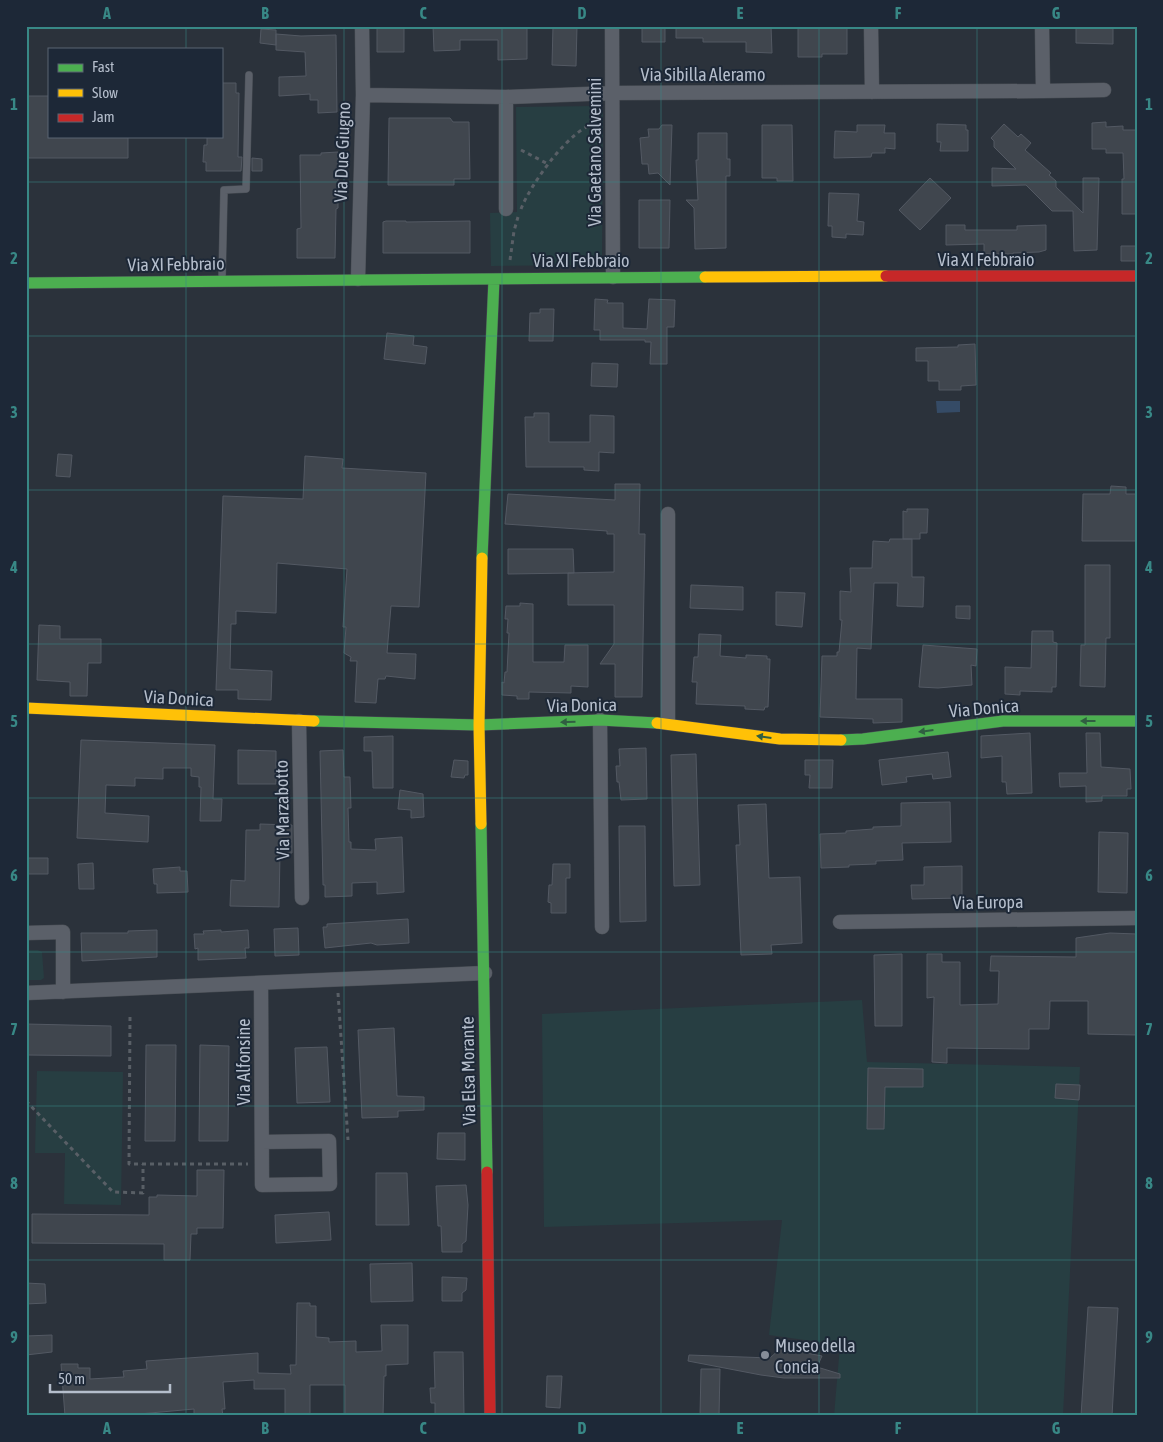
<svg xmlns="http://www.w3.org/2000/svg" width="1163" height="1442" font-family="'Asap Condensed',sans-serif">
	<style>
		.green { fill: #273e42 }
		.water { fill: #354b66 }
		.building { fill: #40464e; stroke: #535963 }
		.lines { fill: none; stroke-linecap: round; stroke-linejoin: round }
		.lane-casing { stroke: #494e55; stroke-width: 8 }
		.street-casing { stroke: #494e55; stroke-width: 15 }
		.fast-casing { stroke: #494e55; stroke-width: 12 }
		.slow-casing { stroke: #494e55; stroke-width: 12 }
		.jam-casing { stroke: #494e55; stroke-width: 12 }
		.path { stroke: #595f66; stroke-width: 3; stroke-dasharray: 4 4; stroke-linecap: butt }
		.lane { stroke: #5b6069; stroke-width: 7 }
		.street { stroke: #5b6069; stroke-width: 14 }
		.fast { stroke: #4caf50; stroke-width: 11 }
		.slow { stroke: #ffc107; stroke-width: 11 }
		.jam { stroke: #c62828; stroke-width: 11 }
		.oneway { fill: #305e41 }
		.grid { fill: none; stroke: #388886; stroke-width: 1; stroke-opacity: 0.55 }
		.poi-dot { fill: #858d99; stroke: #1d2837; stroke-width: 2 }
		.labels { text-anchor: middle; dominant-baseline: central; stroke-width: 4; stroke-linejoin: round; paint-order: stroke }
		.street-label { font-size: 18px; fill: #b5becc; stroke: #1d2837 }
		.poi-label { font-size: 18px; fill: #b5becc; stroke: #1d2837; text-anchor: start }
		.neatline { fill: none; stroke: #388886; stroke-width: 2 }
		.grid-label { font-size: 16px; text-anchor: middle; font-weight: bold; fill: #388886 }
	</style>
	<rect width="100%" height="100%" fill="#2b323b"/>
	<!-- green -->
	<path class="green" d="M596,106L603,111L602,261L596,265L491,266L490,213L517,212L516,107Z
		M26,950H38L42,952L44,978L41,980H26Z
		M862,1000L867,1062L1080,1067L1063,1416H834L840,1345L769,1335L782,1220L544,1227L542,1014Z
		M37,1071L123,1072L121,1205L64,1204L65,1153H35Z"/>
	<!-- water -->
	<path class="water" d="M936,401H960V412L937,413Z"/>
	<!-- building -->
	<path class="building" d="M377,26H404V52H377Z
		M433,26L527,28V59L498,60V40H460V50L434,51Z
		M553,26H577L576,66L552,65Z
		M642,26H665V42H642Z
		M676,26H771L772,53L746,52V42H703V38H676Z
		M798,26H847V54H822V57H798Z
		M1076,26H1113V44L1076,43Z
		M261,29L276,30V45L260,43Z
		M276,34L301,36L336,35L337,112L318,113V100H310V94L279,96V77L306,76L305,52L276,50Z
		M221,83H236V93H239L238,157H242L241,171H206V162H203L204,145H207V136H221Z
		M26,96H49V136H128V158H26Z
		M389,118H450L453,122H469L470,179H454V185H388Z
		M1106,122V127L1123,126V130H1137V214H1122V179H1124L1123,153H1106V149H1092V123Z
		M937,124L966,125V130H968V151H940L941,142H937Z
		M1004,124L1018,137L1021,134L1031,143L1025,150L1051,173L1049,175L1056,181V187L1083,213V178H1099L1097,250L1074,251L1073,211H1052L1026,185L992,186V168L1016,169L994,147V141L991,138Z
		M662,125H672L670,185L658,173L649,174L648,164H642L640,138L649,137L648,129H659Z
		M762,125H792L793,181H777V178H762Z
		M857,125H885L884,133H895V149L885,148V153H872L871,157L834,158L835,131L857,132Z
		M698,133H727V159H730V176H726V248L695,249L694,208L686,200H698L696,160H698Z
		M338,152V208L336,209L335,258H297V229L301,228L300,155H321V153Z
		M252,158L262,159V171H252Z
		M930,178L951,198L920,230L899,210Z
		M829,193L859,194L857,221L864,222L863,235L846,234V238L832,237V226H828Z
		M639,200H670L669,248H639Z
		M386,221H406V222L470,221V253H383V222Z
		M946,225H965V230H1017V226L1046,225V250L1039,252L1013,253V254H984V244L946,245Z
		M1121,246H1137V261H1121Z
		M595,299L608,300L607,303H623V328L647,329L649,299L675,300L674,327H667V364H650L651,342H645V340H600V330H594Z
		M540,309H554L553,341H529L530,313H540Z
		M387,333L414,336L413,345L427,347L425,364L384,359Z
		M975,344L976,385L961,386V390H939V381H928V361H916V348L958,347V345Z
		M592,363L618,364L617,387L591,386Z
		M534,413H549V442H590V415L614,416V453L599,452V471L584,470V467H526L525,417H534Z
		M58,454L72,455L70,477L56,476Z
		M305,456L343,459L342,468L426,473L419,607L391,606L387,653L416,654L415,679L386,676L385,679H378L376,703L355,702L357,661H350L351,657L344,653L346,627H343L347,569L277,563L276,613L236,611V624H231L230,669L272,671L271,700L238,699V690H216L223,496L303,499Z
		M615,484H640L639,534H645L642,697H615V664H600L614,644V605H568V573L614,572V534H607V531L505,524L508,494L615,500Z
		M1111,486L1126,487V494H1137V541H1082L1083,494H1110Z
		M907,509H928L927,533H920V539H903V511L907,512Z
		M890,539H912V577H924L923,607L897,606L898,583H874L871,649L857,648L856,699H902V722L873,723V719L820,717L822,656H837V652H839L842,620H840V591L851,592L850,568H872L873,541L889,542Z
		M508,549H573L574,573L508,574Z
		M1085,565H1110V638H1106L1105,687L1080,686L1081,645H1085Z
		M691,585L743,587V610L690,608Z
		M776,592L805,593L802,627L776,625Z
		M520,603L533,604V662H564L565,645H588V687L571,686V693L529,692V699H517V696L502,695V682L504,683L505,672H507L508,652L509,633H507L508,619H505L506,606H520Z
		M956,606H970V619L956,618Z
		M39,625L60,626V639H101V663H88L87,696H70V682L37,680Z
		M1032,631H1053V642L1057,643L1056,687H1052V692L1020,691V695L1005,694V667L1031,668Z
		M699,634L721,635L720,656L746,658V655L767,656V659H770L768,707H765L764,710L745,709V706L696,704L697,682H692L694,657H698Z
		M923,645L977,649L976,666L971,665L972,685L938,688L919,687Z
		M1030,733L1032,793L1007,794L1006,782H1002V756L981,758V736Z
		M1086,733H1100L1101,767L1130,769L1131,789H1127V796H1102V801L1086,802V786L1060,787L1059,773H1087Z
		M393,736V788H373L372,751H364V737Z
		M81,740L215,745L213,799H222L221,821H200L201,787H199V777L191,776V768H163V779L135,778V786L106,785L105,813L149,816L148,842L77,838Z
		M646,748L647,799L621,800L619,782H617L616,766H620L619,749Z
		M238,750L276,751V784H238Z
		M343,750L344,777H350L351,808H348L349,842H351V849L376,850L375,839L402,837L404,892L377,894V882L352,883V896L325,897V885H323L320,751Z
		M948,752L951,777L933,779L932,774L906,777L907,782L882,785L879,760Z
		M696,754L700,885L674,886L671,755Z
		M454,760L468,761V775H465L464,778L451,777Z
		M805,760H833L832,788H809L810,775H805Z
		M400,790L423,794L424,817L411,818V810L398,809Z
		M950,802L951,842L902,843L903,860L876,861V864L849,865V867L821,868L820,834L846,833V831L873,829V827L901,826V803Z
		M766,804L769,878L800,877L802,943L771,945L772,954L741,955L736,845H740L738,805Z
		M260,824L292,825V853H280L279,907L230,906L231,880L245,881L246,830H260Z
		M619,826H645L646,921L620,922Z
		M1099,832L1128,833L1127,893L1098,892Z
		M26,858H48V874H26Z
		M93,863L94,889H79L78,864Z
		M553,864H570V878H566V913H551V903L548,902L549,885H552Z
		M962,866V898L912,899L911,885H924V867Z
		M180,867V871H187L188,892L157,893V884H154L153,869Z
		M408,919L409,943L377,945L371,943L325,948L323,927H327V924Z
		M298,928L299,955L275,956L274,929Z
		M157,930V957L82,961L81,933H128V931Z
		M221,930V932L248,930L249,948H245L246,958L198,960V948L195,949L194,934H204L203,931Z
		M1110,933L1137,934V1035L1088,1034V1001H1050L1049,1029H1029V1049L947,1048V1063L932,1062L934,997L927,998V954H942V962H960V1005L998,1004L999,971H990L991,956L1076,957V938Z
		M902,954V1026H875L874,955Z
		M26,1024L111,1026V1056L26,1055Z
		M394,1028L397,1096L424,1097V1110L398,1111V1117L362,1118L358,1030Z
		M146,1045H176L175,1141H145Z
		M200,1045L229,1046L228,1141H199Z
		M327,1047L330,1102L297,1103L295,1048Z
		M868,1068L923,1069V1087H885L884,1129H867Z
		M1056,1084L1080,1085L1079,1100L1055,1098Z
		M438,1133H465V1160L437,1159Z
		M197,1170H224L223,1228H197V1234H191L190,1260H164V1244L32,1243V1214L149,1215V1197H157V1195L197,1196Z
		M376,1173H407L409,1225H376Z
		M466,1185L468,1205L466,1241L462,1244V1252H442L441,1226H438L436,1186Z
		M329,1212L331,1240L276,1243L275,1215Z
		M412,1263L413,1301L371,1302L370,1264Z
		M442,1277L467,1278L466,1290L462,1293V1301H442Z
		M26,1283L45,1284L46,1303L26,1304Z
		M297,1303H310V1306H316V1337L329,1338V1342L356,1341V1352L382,1351L381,1325H408V1364L386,1365V1376H384L383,1416H345V1385H310V1416H285V1389H254V1380L223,1382L225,1409H222L223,1416H194V1409L117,1416H65L61,1364H78V1368H90V1379L124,1377L123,1371L147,1369L146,1361L258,1353V1373L291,1374L290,1365H296Z
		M1088,1307L1118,1308L1112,1416H1081Z
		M52,1335V1352L26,1355V1336Z
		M797,1343L801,1352L822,1356L817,1367L840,1374V1378H784L761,1375L688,1361L689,1355L770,1358L781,1348Z
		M434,1352H463L464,1416H435V1403H431L430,1388H435Z
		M701,1369H720L719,1416H700Z
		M547,1376H562L560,1408L546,1407Z"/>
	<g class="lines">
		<!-- lane casing -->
		<g class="lane-casing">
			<path id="lane" d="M222,280L224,190L246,189L249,75"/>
		</g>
		<!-- street casing -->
		<g class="street-casing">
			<path id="street" d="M612,26L613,277
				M871,26L872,92
				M1043,91L1104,90
				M363,95L506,97L613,93L1043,91L1042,26
				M506,209V97
				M358,279L363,95L362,26
				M600,720L602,927
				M299,721L302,898
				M668,723V514
				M840,922L1137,918
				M26,933L63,932V992
				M261,983L262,1185L330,1184L329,1141L262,1142
				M26,993L485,973"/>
		</g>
		<!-- fast casing -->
		<g class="fast-casing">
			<path id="fast" d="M26,283L705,277
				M482,558L494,279
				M314,721L479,725L600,720L657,723
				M841,740L863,739L1003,721H1137
				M481,824L487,1172"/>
		</g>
		<!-- slow casing -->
		<g class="slow-casing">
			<path id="slow" d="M705,277L886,276
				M26,708L314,721
				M657,723L780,739L841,740
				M481,824L479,725L482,558"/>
		</g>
		<!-- jam casing -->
		<g class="jam-casing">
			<path id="jam" d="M886,276H1137
				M487,1172L490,1416"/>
		</g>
		<!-- path -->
		<path class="path" d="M521,150L548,164
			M521,209C530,185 572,125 598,123
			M510,260L514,231L518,217
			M338,993L348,1140
			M130,1017L129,1164H248
			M26,1101L113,1192L143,1193V1164"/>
		<!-- lane -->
		<use href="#lane" class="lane"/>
		<!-- street -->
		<use href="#street" class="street"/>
		<!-- fast -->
		<use href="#fast" class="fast"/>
		<!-- slow -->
		<use href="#slow" class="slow"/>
		<!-- jam -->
		<use href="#jam" class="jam"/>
	</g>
	<!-- one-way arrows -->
	<defs><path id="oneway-solid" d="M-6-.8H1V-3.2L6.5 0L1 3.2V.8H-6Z" transform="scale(1.25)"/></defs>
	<g class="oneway">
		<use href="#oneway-solid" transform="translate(1088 721) rotate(180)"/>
		<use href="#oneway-solid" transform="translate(568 722) rotate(178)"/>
		<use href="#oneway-solid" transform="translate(926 731) rotate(173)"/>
		<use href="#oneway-solid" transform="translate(764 737) rotate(-172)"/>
	</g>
	<!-- grid -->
	<path class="grid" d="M186,26V49M344,26V1416M502,26V1416M661,26V1416M819,26V1416M977,26V1416M186,136V1416M26,182H1137M26,336H1137M26,490H1137M26,644H1137M26,798H1137M26,952H1137M26,1106H1137M26,1260H1137"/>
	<!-- markers -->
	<circle class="poi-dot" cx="765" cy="1355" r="5"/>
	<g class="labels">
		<!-- street labels -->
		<g class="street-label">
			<text x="703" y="74">Via Sibilla Aleramo</text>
			<text transform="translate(342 152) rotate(-88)">Via Due Giugno</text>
			<text transform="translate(594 152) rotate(-90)">Via Gaetano Salvemini</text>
			<text x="986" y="259">Via XI Febbraio</text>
			<text x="581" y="260">Via XI Febbraio</text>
			<text transform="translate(176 264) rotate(-1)">Via XI Febbraio</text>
			<text transform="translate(179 698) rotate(3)">Via Donica</text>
			<text transform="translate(582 705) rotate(-1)">Via Donica</text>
			<text transform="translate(984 708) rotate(-5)">Via Donica</text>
			<text transform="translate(282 810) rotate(-91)">Via Marzabotto</text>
			<text transform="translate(988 902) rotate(-1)">Via Europa</text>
			<text transform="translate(243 1062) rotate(-90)">Via Alfonsine</text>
			<text transform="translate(468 1071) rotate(-91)">Via Elsa Morante</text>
		</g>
		<!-- poi labels -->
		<g class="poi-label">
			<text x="775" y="1345">Museo della<tspan x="775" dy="21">Concia</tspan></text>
		</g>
	</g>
	<!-- border -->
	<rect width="1163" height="1442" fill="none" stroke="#1d2837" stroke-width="55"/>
	<!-- legend -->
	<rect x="48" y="48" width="175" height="90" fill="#1d2837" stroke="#5a6473"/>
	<rect x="58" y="64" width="25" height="8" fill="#4caf50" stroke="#5a6473"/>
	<text x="92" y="72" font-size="15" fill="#b5becc">Fast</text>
	<rect x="58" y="89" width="25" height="8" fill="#ffc107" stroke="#5a6473"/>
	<text x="92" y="98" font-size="15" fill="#b5becc">Slow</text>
	<rect x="58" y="114" width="25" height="8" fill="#c62828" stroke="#5a6473"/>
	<text x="92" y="122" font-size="15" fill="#b5becc">Jam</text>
	<!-- scale -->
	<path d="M50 1384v8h120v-8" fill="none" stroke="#b5becc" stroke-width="2.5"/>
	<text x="58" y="1384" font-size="15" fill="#b5becc" stroke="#1d2837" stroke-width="4" paint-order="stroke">50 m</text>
	<rect x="28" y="28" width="1108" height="1386" class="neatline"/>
	<g class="grid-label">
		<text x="107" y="19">A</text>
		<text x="265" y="19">B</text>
		<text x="423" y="19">C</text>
		<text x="582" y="19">D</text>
		<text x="740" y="19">E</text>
		<text x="898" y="19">F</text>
		<text x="1056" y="19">G</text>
		<text x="14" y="110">1</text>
		<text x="1149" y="110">1</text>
		<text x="14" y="264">2</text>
		<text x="1149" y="264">2</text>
		<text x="14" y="418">3</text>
		<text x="1149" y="418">3</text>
		<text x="14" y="573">4</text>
		<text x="1149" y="573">4</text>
		<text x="14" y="727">5</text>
		<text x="1149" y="727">5</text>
		<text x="14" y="881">6</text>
		<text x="1149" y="881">6</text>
		<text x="14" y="1035">7</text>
		<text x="1149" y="1035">7</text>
		<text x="14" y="1189">8</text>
		<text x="1149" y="1189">8</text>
		<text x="14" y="1343">9</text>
		<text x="1149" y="1343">9</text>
		<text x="107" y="1434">A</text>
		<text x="265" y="1434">B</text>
		<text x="423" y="1434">C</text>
		<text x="582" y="1434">D</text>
		<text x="740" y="1434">E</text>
		<text x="898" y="1434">F</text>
		<text x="1056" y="1434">G</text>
	</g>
</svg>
